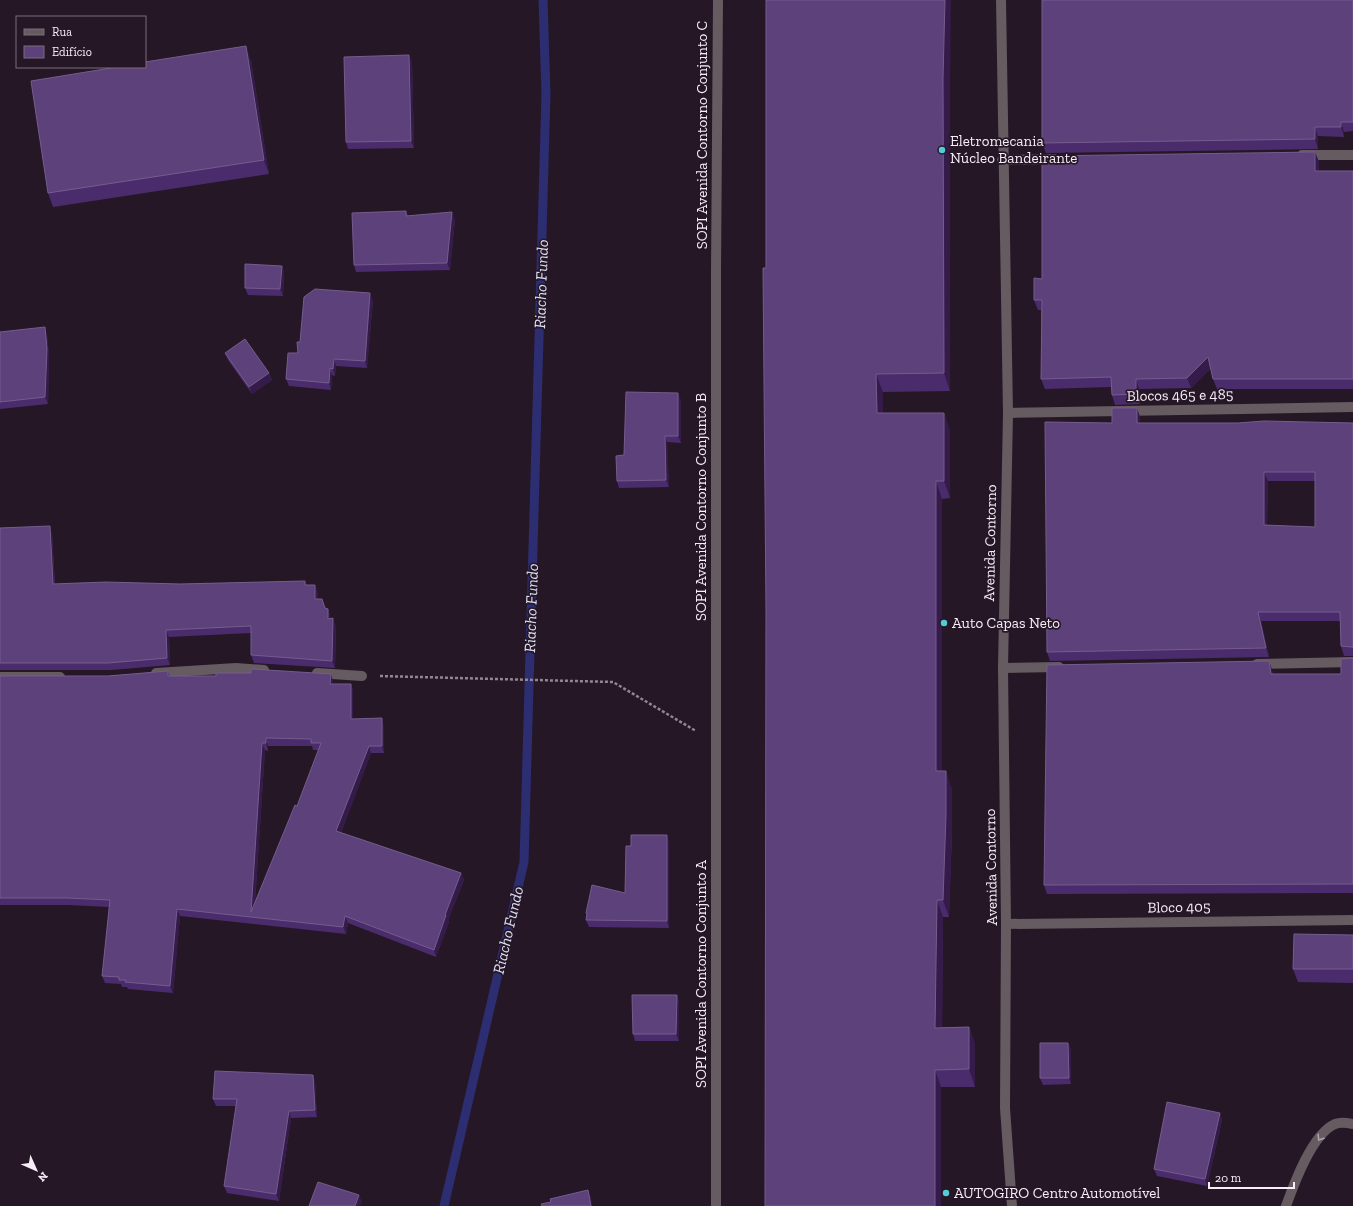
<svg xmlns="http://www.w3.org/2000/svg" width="1353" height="1206" font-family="'Zilla Slab',serif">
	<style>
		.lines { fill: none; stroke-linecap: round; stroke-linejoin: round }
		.stream { stroke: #2c2e71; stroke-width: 9 }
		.path { stroke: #938693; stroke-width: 2.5; stroke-dasharray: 3 2; stroke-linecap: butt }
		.service { stroke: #665b60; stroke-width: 10 }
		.minor { stroke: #665b60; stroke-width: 10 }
		.tertiary { stroke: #665b60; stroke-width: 10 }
		.wall { fill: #4a2c6c; fill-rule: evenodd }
		.shaded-wall { fill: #341b49 }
		.building { fill: #5d417a; stroke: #755c8e; fill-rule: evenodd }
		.oneway { stroke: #aea4ac }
		.poi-dot { fill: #52ccd6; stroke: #261726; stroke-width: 1.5 }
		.labels { text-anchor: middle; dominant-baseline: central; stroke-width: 3.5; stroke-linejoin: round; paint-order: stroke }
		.street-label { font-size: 15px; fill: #f7edf7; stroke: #261726 }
		.poi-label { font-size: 15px; fill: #f7edf7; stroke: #261726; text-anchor: start }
		.water-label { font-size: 16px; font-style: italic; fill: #dce0f5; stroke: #261726 }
	</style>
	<rect width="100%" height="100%" fill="#261726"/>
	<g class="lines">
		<!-- stream -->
		<path class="stream" d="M444,1206L524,862L546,94L543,0"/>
		<!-- path -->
		<path class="path" d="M380,676L613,682L696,731"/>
		<!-- service -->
		<path class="service" d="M1286,1206C1294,1184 1312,1134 1335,1124C1340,1122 1348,1123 1353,1124"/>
		<!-- minor -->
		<path class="minor" d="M1302,155H1353
			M1002,160L1054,159
			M1008,413L1353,407
			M1257,664L1353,662
			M1003,668L1059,667
			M156,673L236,668L264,670
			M317,673L362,676
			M0,677H60
			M1006,924L1353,920
			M716,1206V271L718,0"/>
		<!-- tertiary -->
		<path class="tertiary" d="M1001,0L1008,413L1003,668L1006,924L1005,1108L1012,1206"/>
	</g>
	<!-- wall -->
	<path class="wall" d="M1353,0V131L1344,132V137L1318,136V149L1046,153L1042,143Z
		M251,60L269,174L53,207L48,193Z
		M412,62L414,148L348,149L346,142Z
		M950,96V391L883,392V413H944L950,431V498L942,499V771L952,789V832L949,917H943L942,1027H969L975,1044V1087H941V1206L766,268Z
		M1315,152L1319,162V171H1353V389H1217L1213,379L1211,368L1191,388L1139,389L1140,404L1115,405L1112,395L1111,387L1045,389L1041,379V310H1038L1034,300L1042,279Z
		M406,211L408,216L455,219L450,270L356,272L354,265Z
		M282,266L284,272L283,296L248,295L245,288Z
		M373,300L367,368L336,366L335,376L332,375L331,390L289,386L286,379L298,353L300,342Z
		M47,334L49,356L48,404L0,409V368Z
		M225,353L269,373L272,380L252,394L228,360Z
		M681,400V443L667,442L669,487L619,488L617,481L624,455Z
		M1137,408L1140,417V423H1353V656H1344L1341,646L1340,621H1261L1269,657L1050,661L1047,652L1112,423ZM1268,481H1315V527L1267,525Z
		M0,528L52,533L55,584H180L305,581L306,585L318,592V599L325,608L328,609L330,616V619L336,626L335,668L254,663L251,655V633L169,637L170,665L111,670H0Z
		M1353,658V893L1047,894L1044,885L1269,661L1273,674H1341Z
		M168,671L170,676L333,681V684H351L353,691V719L384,726V753H371L341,833L461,873L464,880L448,920L449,922L436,957L348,923L346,934L180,916L173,993L128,989L127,987H122L121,984L105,983L102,976L109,907L69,905H0V676H108ZM268,746H312L313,750H319L297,806L255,903L265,750L268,751Z
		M669,842V928L589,927L586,920L587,916L586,913L625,893L631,846Z
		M1353,935V983L1298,982L1293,969Z
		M677,995L679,1002V1041H635L633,1034Z
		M1068,1043L1071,1050V1084L1043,1085L1040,1078Z
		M313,1075L315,1082L317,1117L291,1118L279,1201L227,1193L224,1186L236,1106H216L213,1099Z
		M1220,1113L1222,1120L1207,1186L1157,1176L1154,1169Z"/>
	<!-- shaded-wall -->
	<path class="shaded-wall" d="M945,0H951L950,96V391L944,373L943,78Z
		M246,46L251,60L269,174L264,160Z
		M409,55L412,62L414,148L411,141Z
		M1341,122L1344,132V137L1341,127Z
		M1315,127L1318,136V149L1315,139Z
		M1315,152L1319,162V181L1315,171Z
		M452,212L455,219L450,270L447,263Z
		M282,266L284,272L283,296L280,289Z
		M370,293L373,300L367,368L365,361Z
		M45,327L47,334L49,356L48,404L45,397Z
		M1208,357L1212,367L1191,388L1187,378Z
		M334,359L336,366L335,376L333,369Z
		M330,368L332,375L331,390L329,383Z
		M269,373L272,380L252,394L249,387Z
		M876,374L883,392V430L877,413Z
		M1136,379L1139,389L1140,404L1136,394Z
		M678,393L681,400V443L678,436Z
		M1137,408L1140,417V432L1137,423Z
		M944,413L950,431V498L944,481Z
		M665,436L667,442L669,487L666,480Z
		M1264,472L1268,481L1267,534L1264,525Z
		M936,481L942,499V789L936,771Z
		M50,526L52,533L55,592L53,584Z
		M315,585L318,592V606L315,599Z
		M328,609L330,616V626L328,619Z
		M1258,612L1261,621L1269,657L1266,648Z
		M333,618L336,626L335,668L332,661Z
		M166,630L169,637L170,665L167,658Z
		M1269,661L1272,670L1275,683L1271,674Z
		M331,674L333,681L332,691L330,684Z
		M351,684L353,691V726L351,719Z
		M382,718L384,726V753L382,746Z
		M266,738L268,746V751L266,743Z
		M262,743L265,750L254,917L251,912Z
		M369,746L371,753L339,839L336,831Z
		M946,771L952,789V832L949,917L943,900Z
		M667,835L669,842V928L667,921Z
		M461,873L464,880L448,920L449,922L436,957L434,950L445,915Z
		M937,900L943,917L942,1045L935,1028Z
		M177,909L180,916L173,993L170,986Z
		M345,916L348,923L346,934L343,927Z
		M677,995L679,1002V1041L676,1034Z
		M969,1027L975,1044V1087L969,1069Z
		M1068,1043L1071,1050V1084L1069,1078Z
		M935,1070L941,1087V1206H935Z
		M313,1075L315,1082L317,1117L315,1110Z
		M289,1111L291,1118L279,1201L276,1194Z
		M1220,1113L1222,1120L1207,1186L1205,1179Z
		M588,1190L591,1197L592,1206H591Z
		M359,1195L362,1202L360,1206H355Z"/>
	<!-- building -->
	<path class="building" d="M766,0H945L943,78L944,373L876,374L877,413H944V481H936V771H946V815L943,900H937L935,1028L969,1027V1069L935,1070V1206H765L766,610L763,268H766Z
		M1042,0H1353V122H1341V127H1315V139L1042,143Z
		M246,46L264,160L48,193L31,81L117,67H145V62Z
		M409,55L411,141L346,142L344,57Z
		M1315,152V171H1353V379H1213L1208,357L1187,378L1136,379V394L1112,395L1111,377L1041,379L1042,300H1034V278L1042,279V156Z
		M406,211V216L452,212L447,263L354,265L352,213Z
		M245,264L282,266L280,289L245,288Z
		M315,289L370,293L365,361L334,359L333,369L330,368L329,383L286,379L288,353H298L297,342H300L304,297Z
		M45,327L47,349L45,397L0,402V332Z
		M245,339L269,373L249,387L225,353Z
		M626,392L678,393V436H665L666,480L617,481L616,456L624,455Z
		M1112,408H1137V423H1238L1264,421L1353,423V648L1352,647L1341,646L1340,612H1258L1266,648L1047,652L1045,422L1112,423ZM1264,472H1315V527L1264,525Z
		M50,526L53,584L106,582L180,584L305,581V585H315V599H322L325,608L328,609V619L333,618L332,661L251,655V626L166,630L167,658L108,663H0V528Z
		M1353,658V884L1044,885L1047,665L1269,661L1271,674H1341V659Z
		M251,669L331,674L330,684H351V719L382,718V746H369L336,831L461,873L445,915H446L434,950L345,916L343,927L177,909L170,986L125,982L126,980H119V977L102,976L110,900L67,898H0V676H108L168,671V676H216V673H251ZM266,738L311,739V743H321L297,806L295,805L251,912L262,743H266Z
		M631,835H667V921L586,920L587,913H586L592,885L625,893L626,846H631Z
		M1294,934L1353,935V969H1293Z
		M632,995H677L676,1034H633Z
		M1040,1043H1068L1069,1078H1040Z
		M215,1071L313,1075L315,1110L289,1111L276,1194L224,1186L237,1099H213Z
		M1167,1102L1220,1113L1205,1179L1154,1169Z
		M318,1182L359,1195L355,1206H309Z
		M588,1190L591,1206H542L541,1204L551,1202L550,1199Z"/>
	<!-- one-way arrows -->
	<defs><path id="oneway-chevron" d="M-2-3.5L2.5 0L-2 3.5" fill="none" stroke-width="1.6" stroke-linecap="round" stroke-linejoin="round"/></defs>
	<use class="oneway" href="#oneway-chevron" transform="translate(1320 1138) rotate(123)"/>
	<!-- markers -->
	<g class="poi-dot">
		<circle cx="942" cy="150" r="4"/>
		<circle cx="944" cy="623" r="4"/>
		<circle cx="946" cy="1193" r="4"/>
	</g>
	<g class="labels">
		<!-- street labels -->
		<g class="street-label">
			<text transform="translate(702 135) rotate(-90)">SOPI Avenida Contorno Conjunto C</text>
			<text transform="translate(1180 395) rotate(-1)">Blocos 465 e 485</text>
			<text transform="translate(701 507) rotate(-90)">SOPI Avenida Contorno Conjunto B</text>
			<text transform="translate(990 543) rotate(-89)">Avenida Contorno</text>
			<text transform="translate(991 867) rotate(-91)">Avenida Contorno</text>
			<text transform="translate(1179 907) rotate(-1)">Bloco 405</text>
			<text transform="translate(701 974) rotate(-90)">SOPI Avenida Contorno Conjunto A</text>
		</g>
		<!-- poi labels -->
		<g class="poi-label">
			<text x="950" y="141">Eletromecania<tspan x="950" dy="17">Núcleo Bandeirante</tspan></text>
			<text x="952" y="623">Auto Capas Neto</text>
			<text x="954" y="1193">AUTOGIRO Centro Automotível</text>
		</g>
		<!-- water labels -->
		<g class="water-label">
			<text transform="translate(541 284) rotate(-88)">Riacho Fundo</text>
			<text transform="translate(531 608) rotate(-88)">Riacho Fundo</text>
			<text transform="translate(508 930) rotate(-77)">Riacho Fundo</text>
		</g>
	</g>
	<!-- legend -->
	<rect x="16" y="16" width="130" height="52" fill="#261726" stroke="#7a6d7a"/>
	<rect x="24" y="29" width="20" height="6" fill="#665b60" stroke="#7a6d7a"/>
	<text x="52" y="36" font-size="12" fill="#f7edf7">Rua</text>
	<rect x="24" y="46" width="20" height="12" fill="#5d417a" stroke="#7a6d7a"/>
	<text x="52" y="56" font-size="12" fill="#f7edf7">Edifício</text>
	<!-- north arrow -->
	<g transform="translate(36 1170) rotate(135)" stroke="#261726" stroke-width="3" paint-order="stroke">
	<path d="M0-3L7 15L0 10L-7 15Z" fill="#f7edf7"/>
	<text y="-6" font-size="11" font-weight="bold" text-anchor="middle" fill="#f7edf7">N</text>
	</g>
	<!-- scale -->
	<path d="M1209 1182v6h85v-6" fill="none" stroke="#f7edf7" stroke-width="2"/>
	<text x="1215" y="1182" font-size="12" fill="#f7edf7" stroke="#261726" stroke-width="3" paint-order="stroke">20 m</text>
</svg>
